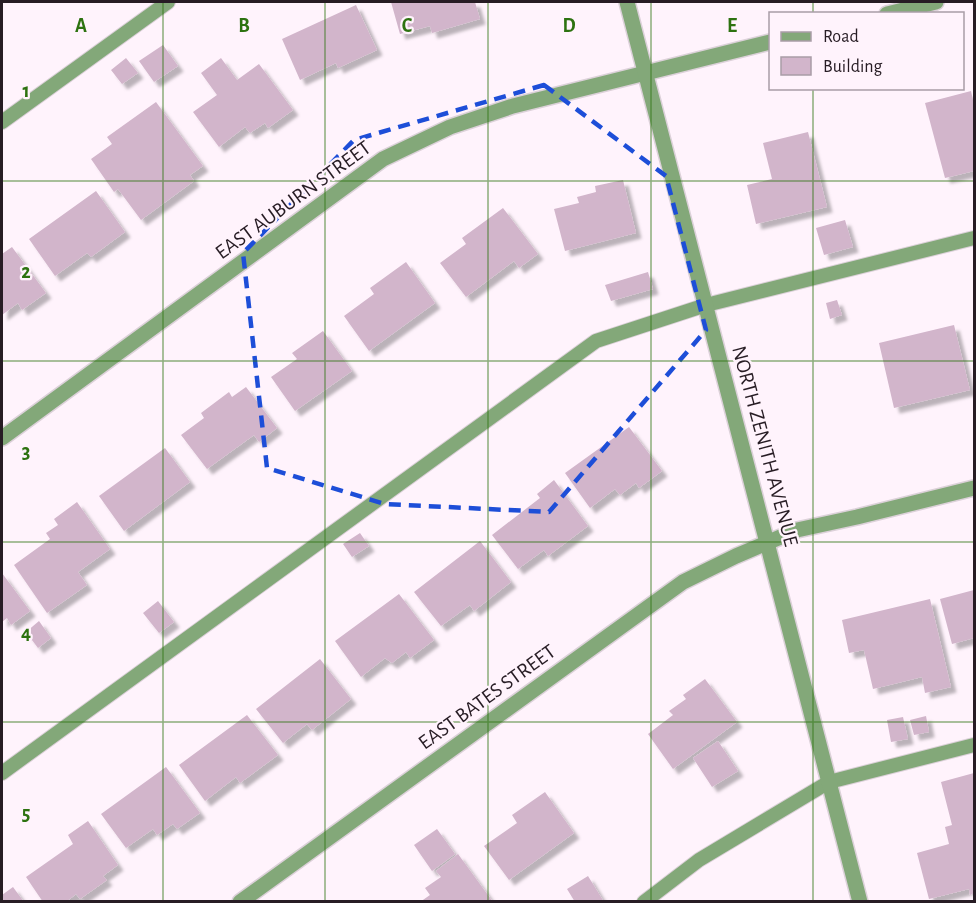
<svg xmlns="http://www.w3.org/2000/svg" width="976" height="903" font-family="'Alegreya Sans',sans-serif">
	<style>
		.building { fill: #d2b5cb; filter: url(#shadow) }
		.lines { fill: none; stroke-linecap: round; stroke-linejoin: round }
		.service-casing { stroke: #dcd1d9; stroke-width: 16 }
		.minor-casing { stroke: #dcd1d9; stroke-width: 18 }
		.tertiary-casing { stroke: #dcd1d9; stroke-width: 18 }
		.service { stroke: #83a879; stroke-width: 14 }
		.minor { stroke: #83a879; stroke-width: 15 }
		.tertiary { stroke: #83a879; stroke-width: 15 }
		.marked { fill: none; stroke: #1d4ed8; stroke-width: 4.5; stroke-dasharray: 12 8; stroke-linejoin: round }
		.grid { fill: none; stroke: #2d7210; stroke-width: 1.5; stroke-opacity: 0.55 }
		.labels { text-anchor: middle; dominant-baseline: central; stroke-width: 4.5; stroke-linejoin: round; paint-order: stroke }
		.street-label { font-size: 21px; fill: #271c24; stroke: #fff3fc }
		.grid-label { font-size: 20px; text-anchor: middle; font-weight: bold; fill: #2d7210; stroke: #fff3fc; stroke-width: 4.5; stroke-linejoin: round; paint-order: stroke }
	</style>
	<defs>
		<filter id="shadow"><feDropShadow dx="5.5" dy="5.5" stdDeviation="1.5" flood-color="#0004"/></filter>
	</defs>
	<rect width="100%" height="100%" fill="#fff3fc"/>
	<!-- building -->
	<path class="building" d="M391,2H475L480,19L432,33L430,26L400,34Z
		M356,5L377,50L338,68L336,63L300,80L282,39Z
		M163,45L178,66L154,82L139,61Z
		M126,58L138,73L122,84L111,70Z
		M221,58L237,80L259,64L293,110L268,128L265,123L250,133L245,127L219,147L193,112L217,95L201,73Z
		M971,91L974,105V171L945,178L925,103Z
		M156,102L203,166L190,175L194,181L141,220L118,189L114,192L91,159L112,144L107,137Z
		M808,132L827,207L756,224L747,185L772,179L763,143Z
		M623,180L636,233L565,251L554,209L579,203L577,197L596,192L595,186Z
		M96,191L125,232L91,257L87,253L55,276L29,239Z
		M503,208L538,254L519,268L514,261L466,297L440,263L466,244L462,238Z
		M845,220L853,247L824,255L816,228Z
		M12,247L46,293L22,310L18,303L2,315V254Z
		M406,262L435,303L369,351L344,316L374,294L370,288Z
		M648,272L653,289L611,301L605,285Z
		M837,300L842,315L830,319L826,303Z
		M954,325L970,390L894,408L879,343Z
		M323,331L352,371L295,411L271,377L297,359L292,353Z
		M246,387L277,428L259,442L254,435L207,469L181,435L204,418L201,413L229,392L232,397Z
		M629,427L662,471L639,488L636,483L620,495L615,489L590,508L565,473Z
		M165,448L190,482L124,531L99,496Z
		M554,480L588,526L548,556L544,550L518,569L492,535L540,498L537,494Z
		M77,502L110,549L78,572L87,585L47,613L14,565L50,539L46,533L58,525L54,519Z
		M360,533L369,546L352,557L343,544Z
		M480,541L511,582L474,611L470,605L441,626L414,592Z
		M2,573L30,611L11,625L7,618L2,622Z
		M974,590V638L952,644L940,599Z
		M399,594L434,640L410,658L406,652L392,663L385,658L361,677L335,641Z
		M930,599L951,687L925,693L922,677L873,689L864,650L849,653L842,620Z
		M158,601L174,622L159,633L143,613Z
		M39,621L51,638L38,648L26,632Z
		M320,659L351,699L312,730L307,724L283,743L256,709Z
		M705,679L737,722L673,769L648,734L673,715L669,711L686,699L683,695Z
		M247,715L278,755L240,783L236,777L205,801L179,765Z
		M926,716L929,732L914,735L910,720Z
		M903,717L908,739L891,742L887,720Z
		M718,741L738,771L712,787L693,758Z
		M166,767L200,813L177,829L173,824L157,835L153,829L126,848L101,814Z
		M974,773V893L970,895L969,889L929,899L917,853L949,844L945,827L952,825L941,782Z
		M545,792L574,833L509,880L484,846L517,823L512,815Z
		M88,821L118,865L103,876L107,880L80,899L76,894L66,902H43L26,877L73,844L68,835Z
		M437,829L455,854L432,871L414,845Z
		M458,854L493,902H420L430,895L425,888L441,877L436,871Z
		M588,876L604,902H575L567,889Z
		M13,887L24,902H2V895Z"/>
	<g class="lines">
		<!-- service casing -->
		<g class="service-casing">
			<path id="service" d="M2,122L168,2
				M2,773L596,341L706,305L974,238
				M644,902L699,860L829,782L974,745"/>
		</g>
		<!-- minor casing -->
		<g class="minor-casing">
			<path id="minor" d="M887,14L936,2
				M2,438L383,159L450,127L513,106L770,42
				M240,902L683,582L736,556L797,530L857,517L974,488"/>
		</g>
		<!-- tertiary casing -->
		<g class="tertiary-casing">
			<path id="tertiary" d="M627,2L860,902"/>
		</g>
		<!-- service -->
		<use href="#service" class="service"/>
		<!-- minor -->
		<use href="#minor" class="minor"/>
		<!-- tertiary -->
		<use href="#tertiary" class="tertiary"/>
	</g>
	<!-- marked area -->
	<path class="marked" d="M544,85L666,176L706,330L549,512L385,504L267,468L243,253L354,140Z"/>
	<!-- grid -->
	<path class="grid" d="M163,2V902M325,2V902M488,2V902M651,2V902M813,2V14M813,88V902M2,181H974M2,361H974M2,542H974M2,722H974"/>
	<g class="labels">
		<!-- street labels -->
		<g class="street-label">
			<text transform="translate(293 200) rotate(-36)">EAST AUBURN STREET</text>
			<text transform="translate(765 446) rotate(75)">NORTH ZENITH AVENUE</text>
			<text transform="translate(487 697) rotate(-36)">EAST BATES STREET</text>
		</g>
	</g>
	<g class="grid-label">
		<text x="81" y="32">A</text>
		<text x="244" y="32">B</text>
		<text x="407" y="32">C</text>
		<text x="569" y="32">D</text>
		<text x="732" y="32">E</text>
		<text x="26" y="97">1</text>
		<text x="26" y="278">2</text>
		<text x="26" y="458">3</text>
		<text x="26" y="639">4</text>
		<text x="26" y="820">5</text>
	</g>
	<!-- border -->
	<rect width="976" height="903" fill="none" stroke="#271c24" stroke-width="6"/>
	<!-- legend -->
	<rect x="769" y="12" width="195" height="78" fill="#fff3fc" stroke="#a99da6" stroke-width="1.5"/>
	<rect x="781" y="32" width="30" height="9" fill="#83a879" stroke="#a99da6" stroke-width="1.5"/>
	<text x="823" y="42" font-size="18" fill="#271c24">Road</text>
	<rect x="781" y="57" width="30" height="18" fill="#d2b5cb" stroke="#a99da6" stroke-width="1.5"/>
	<text x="823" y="72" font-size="18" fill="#271c24">Building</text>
</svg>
